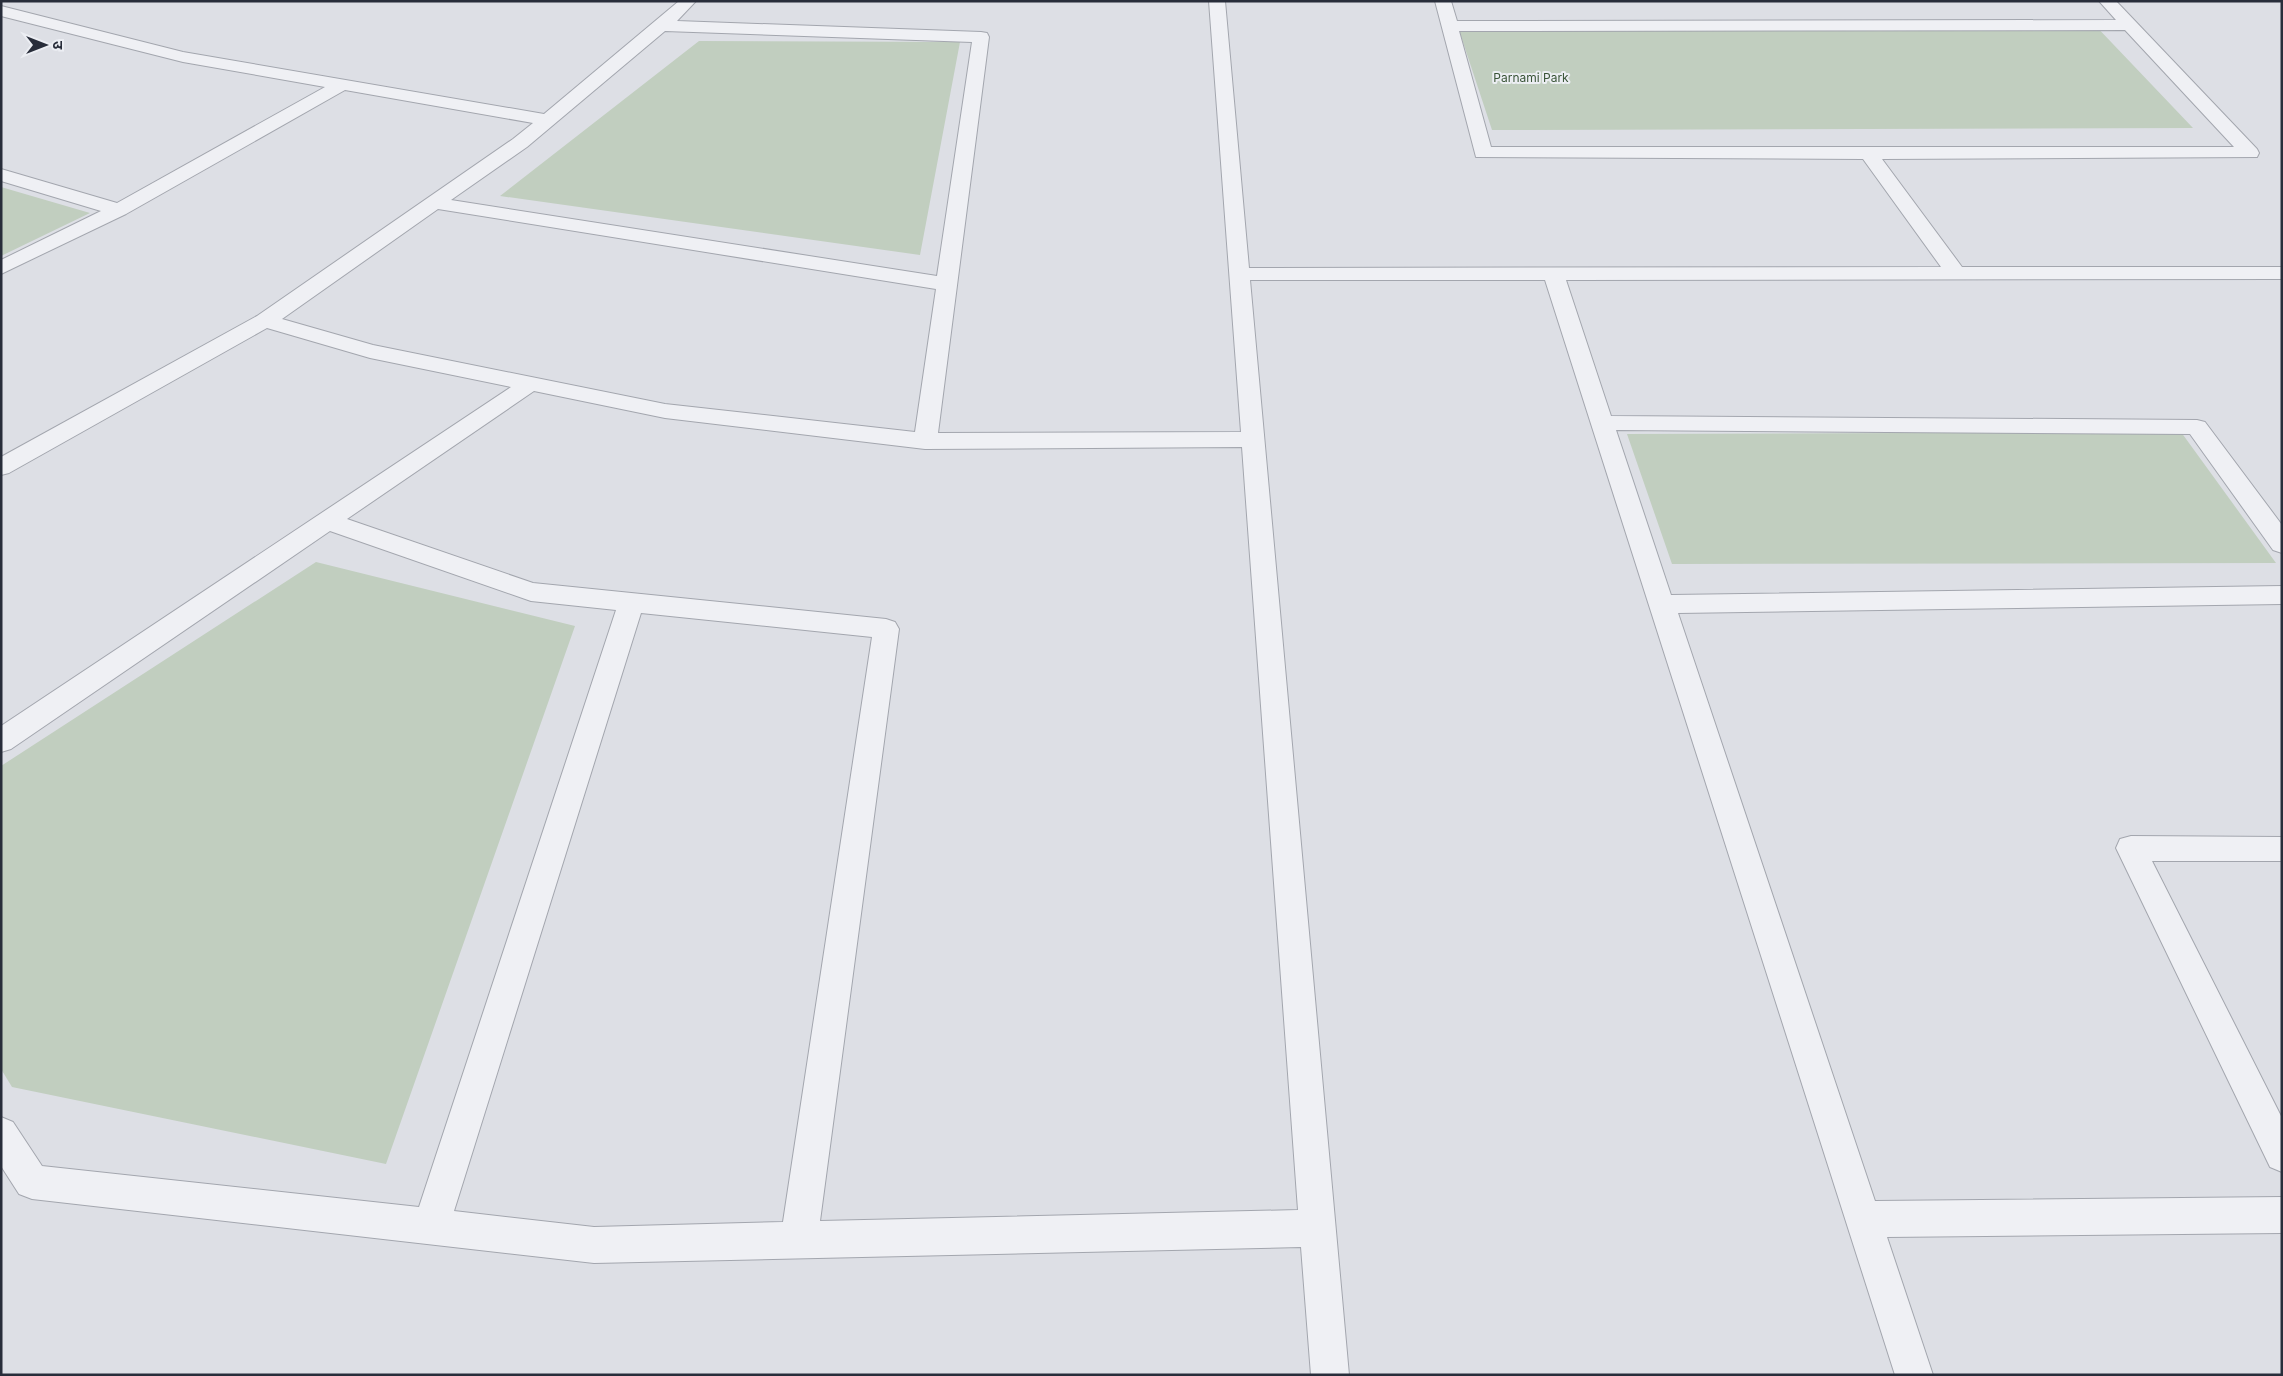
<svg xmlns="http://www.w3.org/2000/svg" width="2283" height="1376" font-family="Inter,'Noto Sans Devanagari',sans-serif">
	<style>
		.green { fill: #c1cebf }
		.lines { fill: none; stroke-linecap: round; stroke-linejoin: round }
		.minor-casing { stroke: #a3a6ae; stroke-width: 2 }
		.minor { fill: #eff0f4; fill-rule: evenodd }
		.labels { text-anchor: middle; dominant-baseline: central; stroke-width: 4; stroke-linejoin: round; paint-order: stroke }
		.far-park-label { font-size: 12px; fill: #395437; stroke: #eceef3 }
	</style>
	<rect width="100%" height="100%" fill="#dddfe5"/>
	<!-- green -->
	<path class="green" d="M2092,22L2193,128L1492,130L1457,24Z
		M699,41L960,42L920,255L500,196Z
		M1,187L90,213L1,256Z
		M2181,432L2276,563L1672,564L1627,434Z
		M316,562L575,626L386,1164L12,1087L1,1069V766Z"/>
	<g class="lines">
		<!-- minor casing -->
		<g class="minor-casing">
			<path id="minor" d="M679,1H696L677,21L981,32L987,33L989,37L938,433L1241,432L1209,1H1225L1249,268L1941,267L1863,159L1476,157L1435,1H1451L1457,21L2116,20L2099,1H2116L2257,149L2259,153L2257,157L1882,159L1962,267H2282V279L1566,280L1611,416L2197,420L2205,422L2282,525V553L2273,550L2190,434L1616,430L1671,595L2282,586V604L1678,613L1875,1201L2282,1197V1233L1887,1237L1933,1375H1895L1545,280H1250L1349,1375H1311L1301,1247L594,1263L32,1199L19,1194L1,1166V1117L13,1122L42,1166L419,1207L616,610L531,601L330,531L11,749L1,752V726L511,387L370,358L267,328L9,473L1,475V457L257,316L513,139L533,123L345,90L126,214L1,274V260L101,211L1,181V169L117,203L325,87L183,62L1,16V6L183,52L544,114ZM2125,30L2234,147H1491L1459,31ZM665,31L972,42L937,276L451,200L527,147ZM438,209L936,289L915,432L665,404L373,345L282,319ZM534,391L665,418L925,449L1242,447L1298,1210L820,1221L899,629L895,622L886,619L533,583L347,519ZM641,613L872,637L783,1222L594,1227L454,1211Z
				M2131,836L2282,837V861H2152L2282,1118V1172L2270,1167L2116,848L2120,839Z"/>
		</g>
		<!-- minor -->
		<use href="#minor" class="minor"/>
	</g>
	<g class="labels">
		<!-- far-park labels -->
		<g class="far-park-label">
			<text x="1531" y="77">Parnami Park</text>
		</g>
	</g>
	<!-- border -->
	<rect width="2283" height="1376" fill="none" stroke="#282d3a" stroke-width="5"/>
	<!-- north arrow -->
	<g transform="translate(45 45) rotate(90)" stroke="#eceef3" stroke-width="4" paint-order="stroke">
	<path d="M0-4L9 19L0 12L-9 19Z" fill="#282d3a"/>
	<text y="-8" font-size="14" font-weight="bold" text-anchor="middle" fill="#282d3a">उ</text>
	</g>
</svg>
